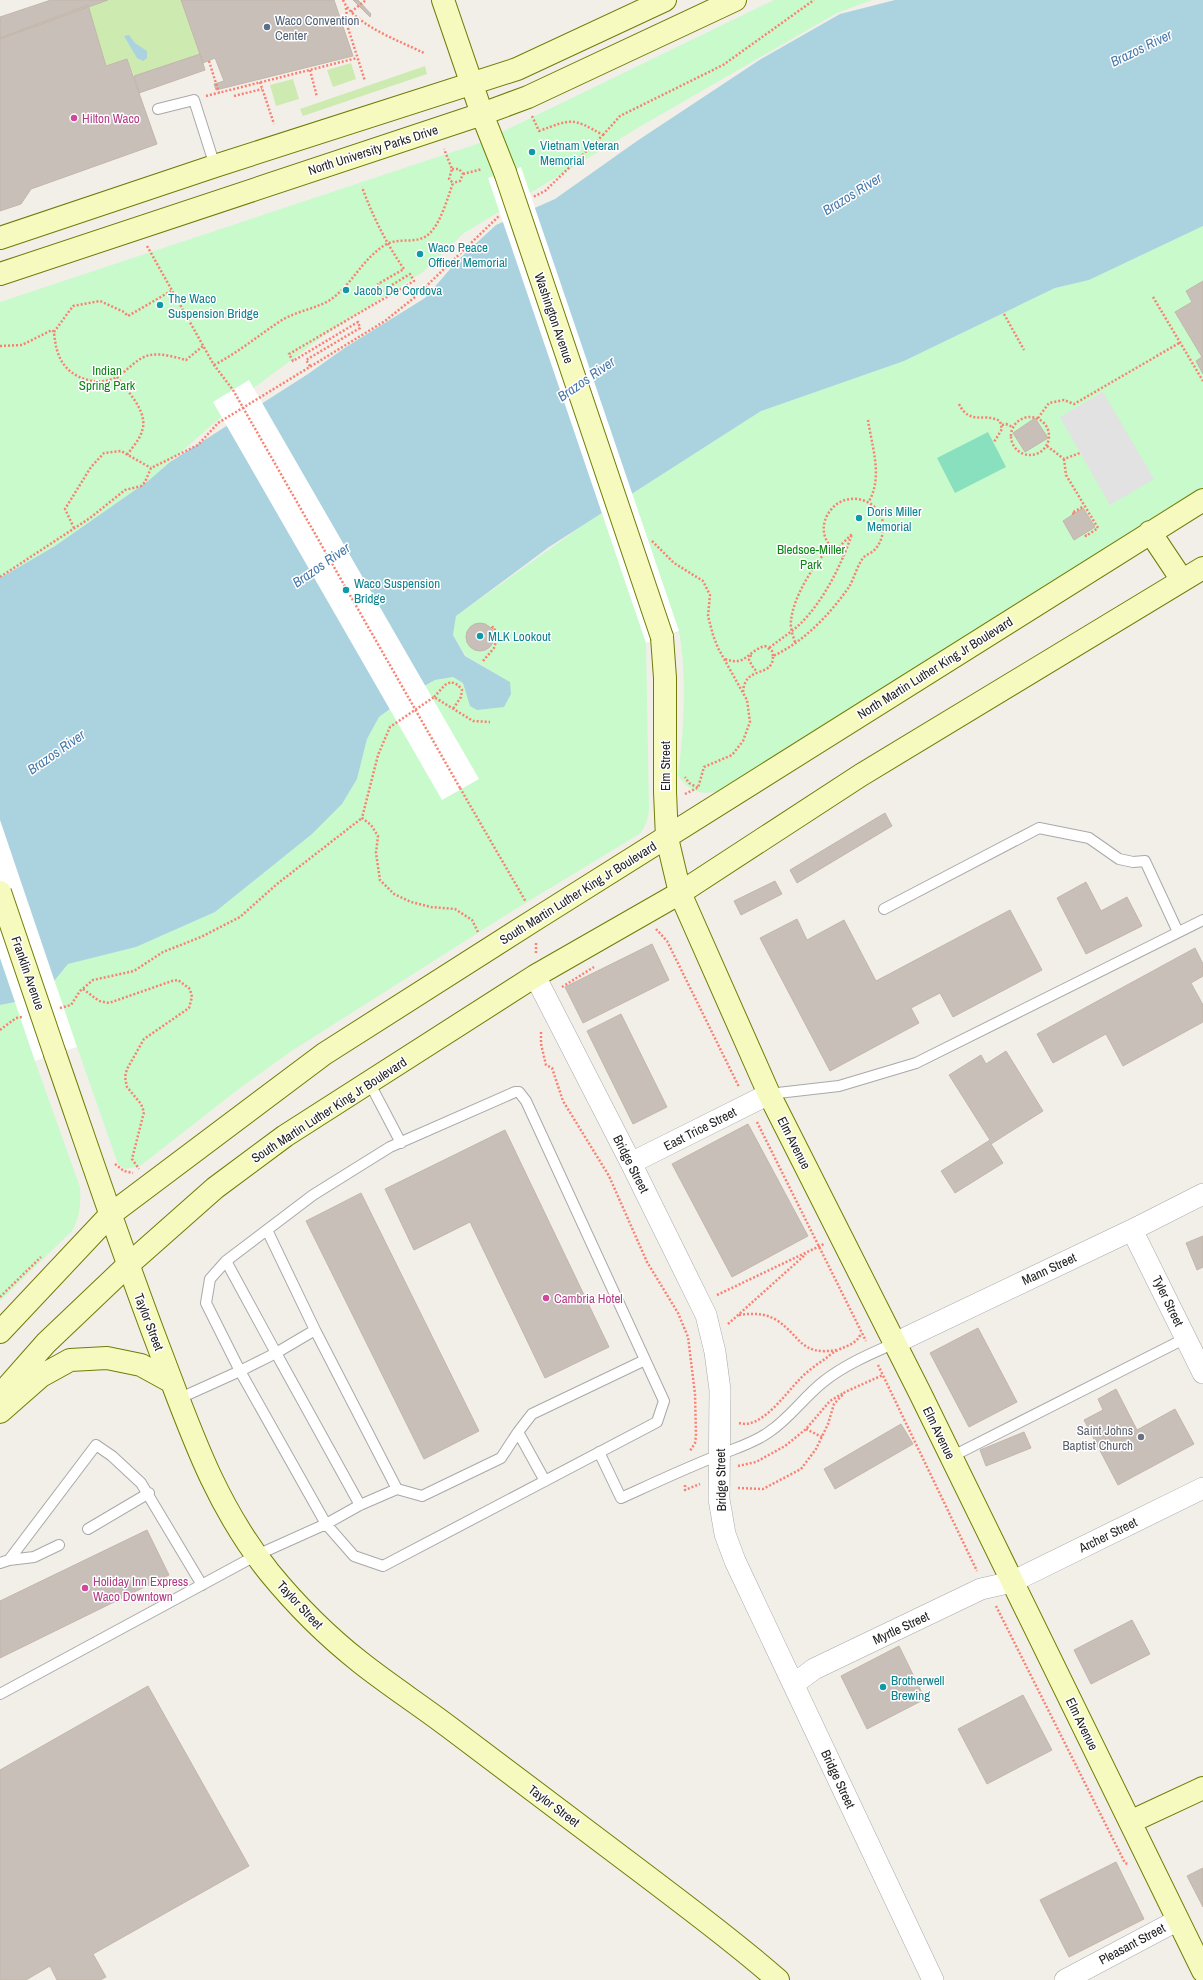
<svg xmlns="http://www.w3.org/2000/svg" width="1203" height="1980" font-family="'Archivo Narrow',sans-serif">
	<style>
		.grass { fill: #cdebb0 }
		.park { fill: #c8facc }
		.pitch { fill: #88e0be }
		.parking { fill: #e2e2e2 }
		.water { fill: #aad3df }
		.pier { fill: #fff }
		.building { fill: #c7bfb8; stroke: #c4b6ab }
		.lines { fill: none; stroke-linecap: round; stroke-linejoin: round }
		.lane-casing { stroke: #a9a9a9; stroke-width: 12 }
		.street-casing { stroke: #a9a9a9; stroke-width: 22 }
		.secondary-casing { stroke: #707d05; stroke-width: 24 }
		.path { stroke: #fa8072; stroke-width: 2.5; stroke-dasharray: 2 2; stroke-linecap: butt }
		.lane { stroke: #fff; stroke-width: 10 }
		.street { stroke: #fff; stroke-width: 21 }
		.secondary { stroke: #f7fabf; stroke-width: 22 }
		.secondary-bridge-casing { stroke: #707d05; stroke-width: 24; stroke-linecap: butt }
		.path-bridge { stroke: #fa8072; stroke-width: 2.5; stroke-dasharray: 2 2; stroke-linecap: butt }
		.secondary-bridge { stroke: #f7fabf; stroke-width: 22 }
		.service-dot { fill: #5c6f8a; stroke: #fff; stroke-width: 1.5 }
		.hotel-dot { fill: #d1479c; stroke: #fff; stroke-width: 1.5 }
		.culture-dot { fill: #0f9aa8; stroke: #fff; stroke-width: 1.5 }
		.worship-dot { fill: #6b7280; stroke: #fff; stroke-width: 1.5 }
		.labels { text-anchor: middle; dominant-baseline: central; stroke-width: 3; stroke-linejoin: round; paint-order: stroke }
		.service-label { font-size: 13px; fill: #4e5e75; stroke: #fff; text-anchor: start }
		.hotel-label { font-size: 13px; fill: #b23c85; stroke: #fff; text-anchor: start }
		.culture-label { font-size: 13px; fill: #0d838f; stroke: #fff; text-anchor: start }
		.street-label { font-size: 13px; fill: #222; stroke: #fff }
		.park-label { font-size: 13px; fill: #0c8416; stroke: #fff }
		.worship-label { font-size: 13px; fill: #5b616d; stroke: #fff; text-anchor: end }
		.water-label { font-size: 14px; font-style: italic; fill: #4a7aab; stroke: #fff }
	</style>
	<rect width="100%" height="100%" fill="#f2efe9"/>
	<!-- grass -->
	<path class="grass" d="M103,0H181L200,54L134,76L127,59L106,66L88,5Z
		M351,63L356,79L333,87L327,70Z
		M425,66L427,74L303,116L300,109Z
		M293,79L299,99L276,106L270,85Z"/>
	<!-- park -->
	<path class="park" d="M774,0H872L837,13L641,126L464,233L423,272L333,329L255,387L148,481L55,546L0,578V302L477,144Z
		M1203,226V490L950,645L723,790C703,796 689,793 678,775C684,731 687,675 679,632L646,643L649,810L647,821L641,833L514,910L290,1052L240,1088L140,1166L125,1169L118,1164L77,1047L35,1061L80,1187C81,1203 80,1217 72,1231L0,1301V1005L41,997L68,964L136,947L215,912L312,834L342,804L357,779L367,739L379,717L435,680L453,677L463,683L510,682L466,656L453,635L456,616L582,526L761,411L904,361L1055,288L1089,280Z"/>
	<!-- pitch -->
	<path class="pitch" d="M988,432L1006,467L955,493L937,458Z"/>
	<!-- parking -->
	<path class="parking" d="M1103,392L1154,479L1110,505L1060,417Z"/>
	<!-- water -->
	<path class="water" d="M895,0H1203V226L1089,280L1055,288L904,361L761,411L549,547L456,616L453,635L465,656L510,682L511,694L504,707L477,710L470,706L463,683L453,677L435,680L412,693L379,717L367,739L357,779L342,804L312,834L215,912L136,947L68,964L41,997L0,1005V578L55,546L148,481L170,462L308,374L346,347L425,298L458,260L496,225L555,199L637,141L761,59L840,14Z
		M129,35L135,43L147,51V58L143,61L137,58L124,36Z"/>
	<!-- pier -->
	<path class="pier" d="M521,167L679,631L646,643L488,178Z
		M249,380L479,779L442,800L213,402Z
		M0,820L77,1047L35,1061L0,958Z"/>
	<!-- building -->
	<path class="building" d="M51,0H108L0,39V17Z
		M181,0H334L353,56L216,90L214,84L224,81L215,58L203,63Z
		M353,0H358L371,14L370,17Z
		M88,5L106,66L127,59L157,144L31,189L21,204L0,211V38Z
		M200,54L205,70L139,93L134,76Z
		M1203,281V374L1196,361L1202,357L1175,312L1192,302L1186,291Z
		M1035,418L1048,438L1025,452L1013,433Z
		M1083,508L1095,527L1074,540L1063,521Z
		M466 637a14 14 0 1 1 28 0a14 14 0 1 1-28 0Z
		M885,813L892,826L797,883L790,870Z
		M775,881L782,894L741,915L734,901Z
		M1086,882L1101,911L1127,897L1142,926L1086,954L1057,898Z
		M1010,910L1042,970L953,1017L940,993L911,1008L919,1023L830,1071L760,938L797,919L807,940L844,920L876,981Z
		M652,944L669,980L583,1023L565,987Z
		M1195,948L1203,964V976L1191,983L1203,1005V1022L1123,1066L1106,1034L1053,1063L1037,1034Z
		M621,1014L667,1107L633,1124L587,1031Z
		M1006,1051L1043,1111L991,1144L1003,1163L955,1193L941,1171L990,1140L949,1075L981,1055L986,1064Z
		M748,1124L808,1236L732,1277L672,1164Z
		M505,1130L609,1347L545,1378L470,1222L414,1250L385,1189Z
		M361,1193L479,1431L424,1459L306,1221Z
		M1203,1236V1267L1197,1270L1186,1243Z
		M978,1328L1017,1402L969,1427L930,1353Z
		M1116,1389L1137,1430L1175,1409L1194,1444L1118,1485L1084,1420L1103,1410L1098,1399Z
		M901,1424L913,1444L835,1489L824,1469Z
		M1024,1432L1031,1448L986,1466L980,1450Z
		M147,1530L169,1575L0,1658V1601Z
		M1132,1620L1150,1654L1091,1684L1074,1650Z
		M899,1646L925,1699L867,1729L841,1676Z
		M148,1686L249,1866L93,1954L106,1977L100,1980H57L50,1966L26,1980H0V1770Z
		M1023,1695L1052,1750L987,1784L958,1729Z
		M1116,1862L1144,1919L1069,1957L1040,1900Z
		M1203,1868V1907L1187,1876Z"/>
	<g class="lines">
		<!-- lane casing -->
		<g class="lane-casing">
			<path id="lane" d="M158,109L194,100L215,166
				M884,909L1039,828L1089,838L1119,859L1133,862L1145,861L1178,932
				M369,1082L401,1143
				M769,1094L839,1086L916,1063L1203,920
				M226,1261L276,1353L315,1330L267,1230
				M315,1330L397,1489
				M599,1452L621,1498C654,1483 686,1468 719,1455C736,1448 754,1443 769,1432C790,1418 803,1398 823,1382C844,1365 870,1354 895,1343
				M951,1457L1186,1338
				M545,1481L518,1432L532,1414L645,1360
				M360,1505L276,1353L240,1371L326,1524L360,1505L397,1489L422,1496L501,1458L518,1432
				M88,1529L149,1493
				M9,1560L34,1557L59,1545
				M0,1563L9,1560L96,1445L112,1456L141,1483L202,1585
				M0,1694L257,1555L326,1524L354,1556L383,1566L657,1422L664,1401L526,1101L519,1092H515L390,1147L313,1195L226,1261L210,1279L206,1303L240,1371L178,1399"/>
		</g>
		<!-- street casing -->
		<g class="street-casing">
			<path id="street" d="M535,976L631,1163L706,1315L715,1352L720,1390L719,1499L725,1534L735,1561L933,1980
				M631,1163L769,1094
				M1132,1230L1203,1373
				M895,1343L1132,1230L1203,1194
				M794,1684L814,1669L981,1589L1012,1582L1203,1488
				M1065,1980L1178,1920"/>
		</g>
		<!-- secondary casing -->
		<g class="secondary-casing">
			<path id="secondary" d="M443,0L482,114L505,172
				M0,238L215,166L517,69L665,0
				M0,274L482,114L528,97L735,0
				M1150,532L1182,580
				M662,637L665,678V792L667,838L680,893L769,1094L920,1393L1203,1971
				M55,1054C89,1152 122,1251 159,1348C190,1429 214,1503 269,1572C296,1605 327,1636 360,1662C389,1685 420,1705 449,1727C514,1776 579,1825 644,1874C690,1909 735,1942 778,1980
				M0,1332L111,1214L324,1054L536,919L1203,500
				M0,1395L46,1343L128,1265L215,1188L285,1136L535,976L680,893L861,775L1203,568
				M0,1412L41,1376L70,1360L107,1358L141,1365L172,1382
				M1130,1822L1203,1788"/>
		</g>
		<!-- path -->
		<path class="path" d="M343,0C354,25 400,41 424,53
			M346,8L348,28L365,81
			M351,12L366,0
			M209,61L219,93
			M310,70L317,97
			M260,82L274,124
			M206,96L357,58
			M234,96L262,89
			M532,116L539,131C572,119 571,117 603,135L545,191L533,197
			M603,135L620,116L723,65L814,0
			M452,169H459L463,174L460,181L453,183
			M463,174L482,169
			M147,246L214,365L233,390
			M1153,297L1203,381
			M1004,314L1024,350
			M54,332L73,306L100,301L124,312L128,316L171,291
			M0,346L22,345L52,330L54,332C56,356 63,373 88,380C98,382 107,382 117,377C127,371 138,357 150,355C161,353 175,357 186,360L203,346
			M214,365C239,352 259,335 282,320C297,311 315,309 330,300C352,285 362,259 385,245C400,236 417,246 430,233C441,222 448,197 453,183L449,179L452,169L444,149
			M310,366L306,360L360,328L358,322L293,361L289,354L414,281L410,274L382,291L378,284L404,269C386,243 373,217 362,187
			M117,377C127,391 149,412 142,431C140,439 132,448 127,455
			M959,404C970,426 983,412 1000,421L1002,429L994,442
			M1011 436a19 19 0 1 1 38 0a19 19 0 1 1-38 0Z
			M1038,418L1049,403L1064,400L1074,404L1181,342
			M868,420C872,447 883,477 869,501
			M1002,425L1006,424L1013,427
			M1047,446L1064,459L1080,453
			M1064,459L1066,475L1098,528L1086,536L1085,534
			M1074,514L1072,513L1084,506
			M74,528L65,509L91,467L104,453L121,451L151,468
			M652,541L674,563L703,581L710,595L708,616L713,635L718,648L747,700L750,722L743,741L732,755L704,767L698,788L689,783L685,777
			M836,550L844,556
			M0,577L90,518L125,490L141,486L145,482L151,468L198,445L218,423L385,321L415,297L499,216
			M795,642C793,636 790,628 791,621C793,597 814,564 830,547
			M751,655L749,660L754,669L757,671
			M725,659C746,667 747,651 765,646L772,651L773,656
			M483,661L494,648L498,635L493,627L491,629
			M743,692C745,664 773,679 773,656C804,642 830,614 849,587C854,579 858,563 864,557C866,555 869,554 872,552C878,548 882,539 883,531C887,501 847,487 830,511C820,524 822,542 836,550L852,534C841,566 823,602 799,625C789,634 779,640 769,648
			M434,697L445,685L451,682L458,685L462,690L461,697L453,709
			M460,788L526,902
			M685,794L697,788
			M656,929L667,941L739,1087
			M478,932L472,920L455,909L431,907L411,902L394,894L380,880L376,853L378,836L371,825L362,818L378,755L390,727L434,697L473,721L490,722
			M536,953V942
			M562,987L594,967
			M83,989L99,1001L109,1003L172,981L178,980L190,989L192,997L189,1008L144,1039L127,1069L125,1077L127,1087L141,1104L144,1112L132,1159L139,1169
			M60,1008L71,1005L80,991L93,980L134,971L163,952L201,937L240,917L277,884L362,818
			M0,1030L16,1018L22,1017
			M541,1032V1044L546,1065L552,1068L563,1101L609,1176L647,1262L678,1313L688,1337L695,1394L696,1436L695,1443L690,1451
			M757,1122L866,1341
			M115,1164L124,1171L133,1173
			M717,1295L824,1244
			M0,1297L41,1257
			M739,1315C753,1313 766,1313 778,1321C801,1337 801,1356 836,1350
			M728,1324L806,1254
			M878,1365L977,1571
			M739,1423C761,1430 786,1393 799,1380C806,1372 816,1365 825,1359C829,1356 833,1352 838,1350C848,1345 857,1344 861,1333
			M806,1429L822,1437
			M738,1466L756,1462L785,1446L806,1429L830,1401L845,1392
			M685,1485V1490L700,1484
			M738,1488L763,1489L801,1469L816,1449L828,1424L834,1404L845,1392L883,1375
			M996,1606L1125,1863L1128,1864"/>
		<!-- lane -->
		<use href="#lane" class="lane"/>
		<!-- street -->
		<use href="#street" class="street"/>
		<!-- secondary -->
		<use href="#secondary" class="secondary"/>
		<!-- secondary-bridge casing -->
		<g class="secondary-bridge-casing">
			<path id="secondary-bridge" d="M505,172L662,637
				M0,892L55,1054"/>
		</g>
		<!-- path-bridge -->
		<path class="path-bridge" d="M233,390L460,788"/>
		<!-- secondary-bridge -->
		<use href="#secondary-bridge" class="secondary-bridge"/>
	</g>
	<!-- markers -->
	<circle class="service-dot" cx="267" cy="27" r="4"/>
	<g class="hotel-dot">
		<circle cx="74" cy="118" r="4"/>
		<circle cx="546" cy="1298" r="4"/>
		<circle cx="85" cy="1588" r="4"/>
	</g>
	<g class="culture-dot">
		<circle cx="532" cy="152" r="4"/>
		<circle cx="420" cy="254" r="4"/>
		<circle cx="346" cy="290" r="4"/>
		<circle cx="160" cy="305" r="4"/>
		<circle cx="859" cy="518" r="4"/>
		<circle cx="346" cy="590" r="4"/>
		<circle cx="480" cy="636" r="4"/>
		<circle cx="883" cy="1687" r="4"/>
	</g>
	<circle class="worship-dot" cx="1141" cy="1437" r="4"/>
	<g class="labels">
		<!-- service labels -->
		<g class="service-label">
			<text x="275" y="20">Waco Convention<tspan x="275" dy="15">Center</tspan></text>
		</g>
		<!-- hotel labels -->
		<g class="hotel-label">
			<text x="82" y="118">Hilton Waco</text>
			<text x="554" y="1298">Cambria Hotel</text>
			<text x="93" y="1581">Holiday Inn Express<tspan x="93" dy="15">Waco Downtown</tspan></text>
		</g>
		<!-- culture labels -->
		<g class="culture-label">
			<text x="540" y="145">Vietnam Veteran<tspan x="540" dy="15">Memorial</tspan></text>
			<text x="428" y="247">Waco Peace<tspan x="428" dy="15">Officer Memorial</tspan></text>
			<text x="354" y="290">Jacob De Cordova</text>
			<text x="168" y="298">The Waco<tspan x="168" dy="15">Suspension Bridge</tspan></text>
			<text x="867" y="511">Doris Miller<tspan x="867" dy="15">Memorial</tspan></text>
			<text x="354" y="583">Waco Suspension<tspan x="354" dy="15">Bridge</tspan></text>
			<text x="488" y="636">MLK Lookout</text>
			<text x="891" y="1680">Brotherwell<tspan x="891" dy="15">Brewing</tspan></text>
		</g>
		<!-- street labels -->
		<g class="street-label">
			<text transform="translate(373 150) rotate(-18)">North University Parks Drive</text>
			<text transform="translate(554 318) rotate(71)">Washington Avenue</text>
			<text transform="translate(935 668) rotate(-32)">North Martin Luther King Jr Boulevard</text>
			<text transform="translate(665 766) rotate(-90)">Elm Street</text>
			<text transform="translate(578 893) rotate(-32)">South Martin Luther King Jr Boulevard</text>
			<text transform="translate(28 973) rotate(71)">Franklin Avenue</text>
			<text transform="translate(329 1110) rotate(-33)">South Martin Luther King Jr Boulevard</text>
			<text transform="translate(700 1129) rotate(-27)">East Trice Street</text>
			<text transform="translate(794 1143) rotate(63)">Elm Avenue</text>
			<text transform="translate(631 1164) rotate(63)">Bridge Street</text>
			<text transform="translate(1049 1269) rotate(-25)">Mann Street</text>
			<text transform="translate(1168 1301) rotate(64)">Tyler Street</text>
			<text transform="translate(149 1322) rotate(69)">Taylor Street</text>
			<text transform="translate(939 1433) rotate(64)">Elm Avenue</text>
			<text transform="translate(721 1480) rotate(-91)">Bridge Street</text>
			<text transform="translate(1108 1535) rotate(-26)">Archer Street</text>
			<text transform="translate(300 1605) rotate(47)">Taylor Street</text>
			<text transform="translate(901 1628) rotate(-25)">Myrtle Street</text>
			<text transform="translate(1082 1724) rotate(64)">Elm Avenue</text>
			<text transform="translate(838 1779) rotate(65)">Bridge Street</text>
			<text transform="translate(554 1806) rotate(37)">Taylor Street</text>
			<text transform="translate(1132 1944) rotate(-28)">Pleasant Street</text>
		</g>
		<!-- park labels -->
		<g class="park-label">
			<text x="107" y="370">Indian<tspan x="107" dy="15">Spring Park</tspan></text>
			<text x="811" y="549">Bledsoe-Miller<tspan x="811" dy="15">Park</tspan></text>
		</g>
		<!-- worship labels -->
		<g class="worship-label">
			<text x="1133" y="1430">Saint Johns<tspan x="1133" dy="15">Baptist Church</tspan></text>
		</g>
		<!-- water labels -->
		<g class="water-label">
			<text transform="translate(1141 48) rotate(-26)">Brazos River</text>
			<text transform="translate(852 194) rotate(-32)">Brazos River</text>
			<text transform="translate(586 379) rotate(-35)">Brazos River</text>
			<text transform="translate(321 565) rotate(-35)">Brazos River</text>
			<text transform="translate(56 752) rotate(-35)">Brazos River</text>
		</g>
	</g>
</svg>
